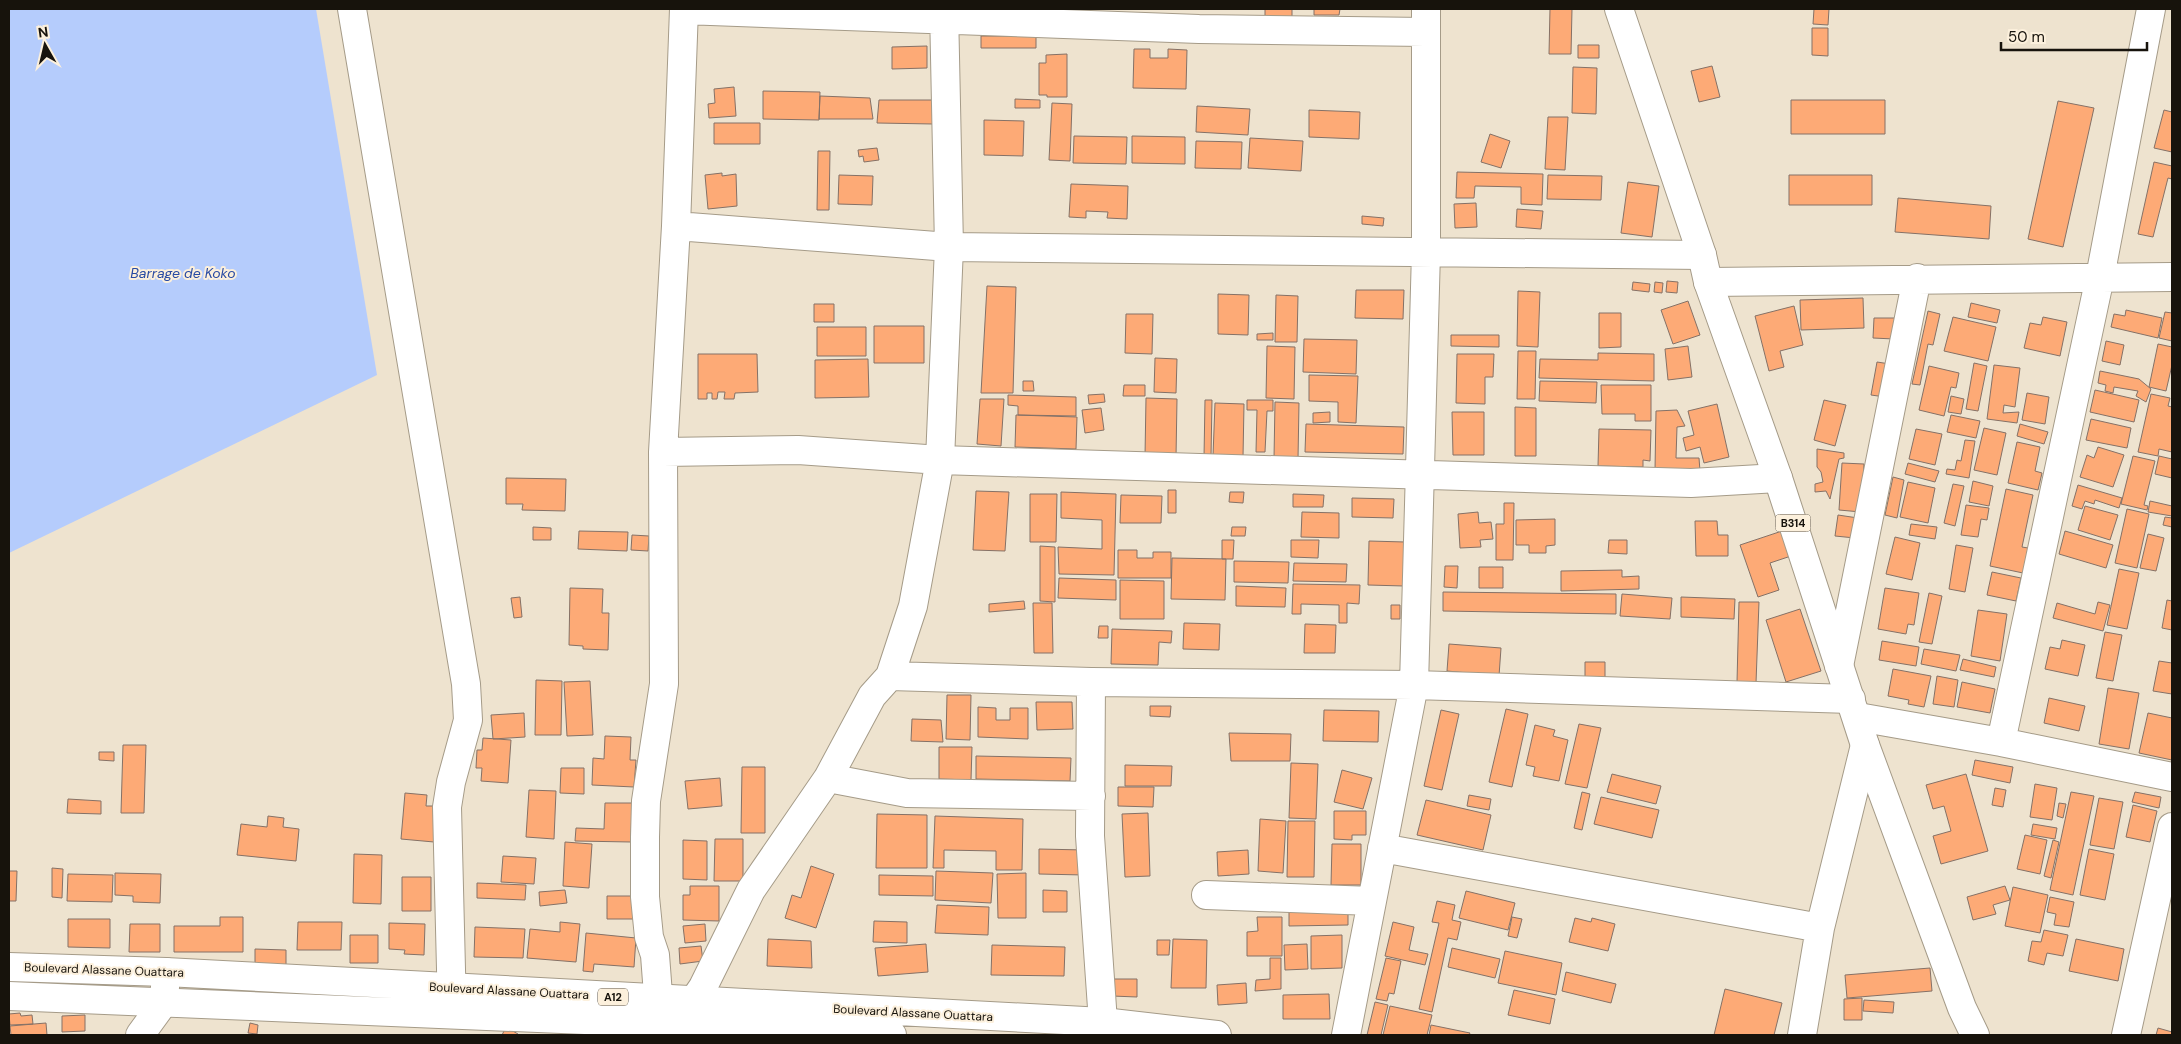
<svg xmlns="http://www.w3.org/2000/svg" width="2181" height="1044" font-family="'DM Sans',sans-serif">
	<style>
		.water { fill: #b5ccfc }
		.building { fill: #fdaa76; stroke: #857166 }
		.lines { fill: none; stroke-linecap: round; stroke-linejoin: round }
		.minor-casing { stroke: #a59b88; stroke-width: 30 }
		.major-casing { stroke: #a59b88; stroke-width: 30 }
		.minor { stroke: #fff; stroke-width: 28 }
		.major { stroke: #fff; stroke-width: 28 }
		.labels { text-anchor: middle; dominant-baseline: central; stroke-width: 4; stroke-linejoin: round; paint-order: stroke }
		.shield { fill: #fcf0dc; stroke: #5c554a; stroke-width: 1 }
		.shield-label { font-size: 11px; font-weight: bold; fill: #17130c }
		.street-label { font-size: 12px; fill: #17130c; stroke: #fcf0dc }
		.water-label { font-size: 14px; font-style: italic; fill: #284aa3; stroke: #fcf0dc }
	</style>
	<rect width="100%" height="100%" fill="#eee3cf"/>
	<!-- water -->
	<path class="water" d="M9,9H316L377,375L9,553Z"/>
	<!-- building -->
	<path class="building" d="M1265,9H1292V20L1265,19Z
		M1314,9H1340L1339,15H1314Z
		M1550,9H1572L1571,54H1549Z
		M1814,9H1829L1828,25L1813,24Z
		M1812,28H1828V56L1812,55Z
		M981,36H1036V48H981Z
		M1578,45H1599V58H1578Z
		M927,46V68L892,69V47Z
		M1134,49H1150V58H1168V49L1187,50L1186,89L1133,88Z
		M1067,54V97H1047V95H1039V63H1046V55Z
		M1712,66L1720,97L1699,102L1691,71Z
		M1573,67L1597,68L1596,114L1572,113Z
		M734,87L736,116L709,118L708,104L715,103L714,89Z
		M763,91L820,92L819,120L763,119Z
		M820,96L870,98L873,119H819Z
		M1015,99L1040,100V108H1015Z
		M879,100H932L933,124L877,123Z
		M1791,100H1885V134H1791Z
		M2058,101L2094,108L2063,247L2028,239Z
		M1052,103L1072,104L1070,161L1049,160Z
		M1197,106L1250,109L1248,135L1196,132Z
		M1309,110L1360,112L1359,139L1309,137Z
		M2164,110L2172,112V152L2154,148Z
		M1548,117H1568L1565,170L1545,169Z
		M984,120L1024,121L1023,156L984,155Z
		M714,123H760V144H714Z
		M1490,134L1510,141L1501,168L1481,162Z
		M1074,136L1127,137L1126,164L1073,163Z
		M1132,136L1185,137V164L1132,163Z
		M1250,138L1303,141L1301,171L1248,168Z
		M1196,141L1242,142L1241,169L1195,168Z
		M877,148L879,160L864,162L863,156L859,157L858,150Z
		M818,151H830L829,210H817Z
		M2154,162L2172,166V179L2168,178L2153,237L2138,234Z
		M1457,172L1543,174L1542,205L1521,204V187L1475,186L1474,198H1456Z
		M722,173V176L736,174L737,206L708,209L705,175Z
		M839,175L873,176L872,205L838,204Z
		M1548,175L1602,176L1601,200L1547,199Z
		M1789,175H1872V205H1789Z
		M1628,182L1659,186L1652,237L1621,233Z
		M1071,184L1128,186L1127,219L1107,218L1108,212L1086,211V218L1069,217Z
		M1898,198L1991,206L1989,239L1895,232Z
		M1476,203L1477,227L1455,228L1454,204Z
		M1517,209L1543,211L1541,229L1516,227Z
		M1362,216L1384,218L1383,226L1362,224Z
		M1667,281L1678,282L1677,293L1666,292Z
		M1633,282L1650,284L1649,292L1632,290Z
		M1655,282L1663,283L1662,293L1654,292Z
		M987,286L1016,287L1013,393H981Z
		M1356,290H1404L1403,319L1355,318Z
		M1518,291L1540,292L1538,347L1517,346Z
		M1218,294L1249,295L1248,335L1218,334Z
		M1276,295L1298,296L1297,342H1275Z
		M1863,298L1864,328L1801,330L1800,300Z
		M1688,301L1700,335L1673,344L1661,310Z
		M1971,303L2000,310L1997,323L1968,317Z
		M814,304H834V322H814Z
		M1794,306L1803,345L1780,351L1784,367L1769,371L1755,316Z
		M2126,310L2162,318L2158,338L2111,327L2114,314L2125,316Z
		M1928,311L1940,314L1933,345L1928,344L1920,385L1912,384Z
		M2165,312L2172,313V341L2159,338Z
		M1599,313H1621V347L1599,348Z
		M1126,314H1153L1152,354L1125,353Z
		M1953,317L1996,327L1988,361L1944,351Z
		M2043,317L2067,322L2060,356L2024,348L2030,323L2041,325Z
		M1874,318H1895L1894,339L1873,338Z
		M874,326H924V363H874Z
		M817,327H866V356H817Z
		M1273,333V340H1257V334Z
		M1451,335H1499V347L1451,346Z
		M1304,339L1357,340L1356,374L1303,372Z
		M2106,341L2124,345L2120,365L2102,361Z
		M2158,344L2172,347V365L2166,391L2149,387Z
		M1267,346L1295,347L1294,399L1266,398Z
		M1688,346L1692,377L1668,380L1665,349Z
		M1518,351H1536L1535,399H1517Z
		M1598,353L1654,354V381L1539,378L1540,359L1598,360Z
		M698,354H757L758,392L735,393L734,399H724L725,392H718L717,399H712V393H707V399H698Z
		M1457,354H1494L1493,377H1485V404L1456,403Z
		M1155,358L1177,359L1176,393L1154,392Z
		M868,359L869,397L815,398V360Z
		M1877,362L1890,364L1885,397L1871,395Z
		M1974,363L1987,366L1978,411L1966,409Z
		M1994,365L2020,368L2015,407L2004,405L2003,413L2019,412L2017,423L1987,419Z
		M1929,366L1959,373L1956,388L1951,387L1944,416L1919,410Z
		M2100,371L2139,379L2151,389L2146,402L2136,396L2138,391L2114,387L2113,393L2105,391L2106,385L2098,383Z
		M1309,375L1358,376L1356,423L1338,422V402L1309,401Z
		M1023,381H1033L1034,391H1023Z
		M1540,381L1597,382L1596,403L1539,401Z
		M1124,385H1145V396H1123Z
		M1601,385H1651V421H1635V414H1602Z
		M2095,390L2139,400L2134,422L2090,412Z
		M2027,393L2049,397L2045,424L2022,420Z
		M1104,394L1105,402L1089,404L1088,395Z
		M2151,394L2170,398L2168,406L2172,407V452L2159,449L2158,456L2138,452Z
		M1008,395L1076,397V416L1018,415V406L1008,405Z
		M1951,396L1964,399L1961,414L1948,412Z
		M1146,398L1177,399L1176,457L1145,456Z
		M980,399H1004L1001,446L977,444Z
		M1205,400H1212L1211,457H1204Z
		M1247,400H1273V411H1267L1265,452H1256L1257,410H1247Z
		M1824,400L1846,405L1835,446L1814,440Z
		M1275,402L1299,403L1298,459L1274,458Z
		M1215,403L1244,404L1243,457L1213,456Z
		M1717,404L1729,457L1704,463L1700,447L1686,451L1683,438L1694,435L1688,411Z
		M1515,407L1536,408V456H1515Z
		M1101,408L1104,430L1085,433L1082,410Z
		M1677,410L1685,426L1677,427L1676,458H1699L1700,471L1655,470L1656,411Z
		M1330,412V422L1313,423V413Z
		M1452,412H1484V455H1453Z
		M1016,415L1077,417L1076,449L1015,447Z
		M1951,415L1980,421L1976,438L1947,432Z
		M2091,419L2131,428L2127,448L2086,440Z
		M1306,424L1404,427L1403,454L1305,452Z
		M2020,424L2048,432L2044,444L2017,436Z
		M1984,428L2006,433L1997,475L1974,470Z
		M1599,429L1651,430L1650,461L1643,460V467L1598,466Z
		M1916,429L1942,434L1935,465L1909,459Z
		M1965,440L1975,441L1969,478L1946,474L1947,469L1955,470L1957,460L1961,461Z
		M2017,442L2040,447L2035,471L2042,473L2038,490L2008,483Z
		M2098,447L2124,455L2113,487L2080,477L2087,455L2094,458Z
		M1817,449L1844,453V458L1839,459L1830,499L1826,491L1815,492V484L1823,482L1821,472L1817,467Z
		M2133,456L2155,461L2144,505L2148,506L2147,510L2121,504Z
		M2159,456L2172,459V478L2155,474Z
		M1842,463L1864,464L1861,512L1839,510Z
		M1908,463L1939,471L1935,482L1905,474Z
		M1893,477L1904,480L1897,518L1885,515Z
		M506,478L566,479L565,511L522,510L523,504H506Z
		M1973,481L1993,486L1989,506L1969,502Z
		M1908,482L1935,488L1928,523L1900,517Z
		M1953,484L1964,486L1955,526L1944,523Z
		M2078,485L2122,498L2119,508L2095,500L2094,504L2085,501L2082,509L2072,506Z
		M2006,489L2033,495L2022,547L2028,548L2023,573L1990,566Z
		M1168,490H1176V513H1168Z
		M976,491L1009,492L1005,551L973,550Z
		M1061,492L1116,494L1114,575L1059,574L1058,547L1102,549V520L1061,518Z
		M1230,492H1244L1243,503L1229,502Z
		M1030,494H1057L1056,542H1030Z
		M1293,494L1324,495L1323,507H1293Z
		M1121,495L1162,496L1161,523H1120Z
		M1352,498L1394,499L1393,518L1352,517Z
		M2150,501L2172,506V516L2148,512Z
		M1504,503H1514L1513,560H1496V524H1504Z
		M1966,505L1989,508L1987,520L1981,519L1978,537L1961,535Z
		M2085,506L2118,515L2110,540L2078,530Z
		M2127,509L2149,514L2137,568L2115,563Z
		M1302,512L1339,513V538L1301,537Z
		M1478,512L1479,523L1491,522L1493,539L1480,540L1481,547L1460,548L1458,514Z
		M1838,515L1858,518L1855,538L1835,536Z
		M2165,517L2172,518V527L2163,525Z
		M1555,519V545L1546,546V553H1529V545H1516V520Z
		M1695,521H1717L1718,535H1728V556H1696Z
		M1911,524L1937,527L1935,539L1909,535Z
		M533,527L551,528V540H533Z
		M1232,527H1246L1245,536H1231Z
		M579,531L628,532L627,551L578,549Z
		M1782,531L1791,556L1770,563L1779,590L1758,597L1740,545Z
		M2065,531L2113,545L2106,568L2059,554Z
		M2148,534L2164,538L2156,571L2140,568Z
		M632,535L649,536L648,551L631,550Z
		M1895,537L1920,543L1912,580L1886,574Z
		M1222,540H1234L1233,559H1222Z
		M1291,540H1319L1318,558L1291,557Z
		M1609,540H1627V554L1608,553Z
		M1369,541L1405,542L1404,586L1368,585Z
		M1956,545L1973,548L1965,592L1949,589Z
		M1040,546L1055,547V602L1040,601Z
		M1118,550H1137V558H1153V552H1171V578H1118Z
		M1172,558L1226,559L1225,600L1171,599Z
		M1234,561L1289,562L1288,583L1234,582Z
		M1294,563L1347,564L1346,582L1293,581Z
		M1445,566H1458L1457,588L1444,587Z
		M1479,567H1503V588H1479Z
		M2119,569L2139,573L2127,629L2107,625Z
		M1622,570V577L1639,576V589L1561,591V571Z
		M1992,572L2021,578L2016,601L1987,595Z
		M1059,578L1116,580V600L1058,598Z
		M1120,580L1164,581V619H1120Z
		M1293,584L1360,585L1359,604L1347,603V623H1339V605L1301,604V614H1292Z
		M1236,586L1286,588L1285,607L1236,606Z
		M570,588L603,589L602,613H609L608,650L583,649V646L569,645Z
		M1885,588L1919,593L1914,625L1908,624L1906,634L1878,629Z
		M1443,592L1616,594V614L1443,611Z
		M1929,593L1942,596L1932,644L1919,642Z
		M1622,594L1672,598L1670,619L1620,616Z
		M520,597L522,617L514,618L511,598Z
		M1681,597L1735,599L1734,619L1681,617Z
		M2167,600L2172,601V630L2162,628Z
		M1024,601L1025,609L989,612V604Z
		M1739,602H1759L1756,683L1737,682Z
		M2098,602L2110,605L2103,631L2053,618L2057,603L2095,614Z
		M1033,603H1052L1053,653H1034Z
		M1391,605H1400V619H1391Z
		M1800,609L1821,671L1786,682L1766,620Z
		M1978,610L2007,614L2000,661L1971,656Z
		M1184,623L1220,624L1219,650L1183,649Z
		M1305,624L1336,625L1335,653H1304Z
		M1099,626H1108V638H1098Z
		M1112,629L1172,631L1171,643L1159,642L1158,665L1111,664Z
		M2105,632L2122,635L2113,681L2096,678Z
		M2062,640L2085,645L2078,676L2045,669L2050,647L2060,649Z
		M1882,641L1919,647L1916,666L1879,660Z
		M1449,644L1501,648L1499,676L1447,671Z
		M1924,649L1960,655L1956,671L1921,664Z
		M1963,659L1996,667L1994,677L1960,670Z
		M2159,661L2172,663V694L2153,691Z
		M1585,662H1605V679H1585Z
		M1893,669L1931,676L1924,707L1908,704L1909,700L1888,696Z
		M1937,676L1958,680L1954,707L1933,704Z
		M536,680L562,681L561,735H535Z
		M590,681L593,735L567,736L564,682Z
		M1962,682L1995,689L1990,713L1957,707Z
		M2108,688L2139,693L2129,749L2099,744Z
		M947,695H971L970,740L946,739Z
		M2049,698L2085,706L2079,731L2044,723Z
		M1036,702H1072L1073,729L1037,730Z
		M1150,706H1171L1170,717L1150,716Z
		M978,707L996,708V720H1010V708H1028V739L978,737Z
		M1506,709L1528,714L1512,787L1489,782Z
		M1324,710L1379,711L1378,742L1323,741Z
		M1441,710L1459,714L1442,790L1424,786Z
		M524,713L525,737L493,739L491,715Z
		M2148,713L2172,718V760L2139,753Z
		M912,719L941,720L943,742L911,741Z
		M1579,724L1601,728L1587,788L1565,784Z
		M1535,725L1555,730L1553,736L1568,740L1559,781L1533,776L1535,767L1526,765Z
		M1229,733L1291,734L1290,761H1231Z
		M605,736L631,737L630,760H636L634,787L592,785L593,758L604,759Z
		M483,738L511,740L508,783L481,781L482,768H476L477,750H482Z
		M123,745H146L144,813H121Z
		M939,747H972L971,780L939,779Z
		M99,752H114V761L99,760Z
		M976,756L1071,758L1070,781L976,779Z
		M1975,760L2013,767L2010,783L1972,775Z
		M1291,763L1318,764L1316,819L1289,818Z
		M1125,765L1172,766L1171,786H1125Z
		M742,767H765V833H741Z
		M561,768H584V794L560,793Z
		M1342,770L1372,778L1363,809L1334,802Z
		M1612,774L1661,786L1656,804L1607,792Z
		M1966,774L1988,851L1941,864L1933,836L1951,831L1944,806L1933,809L1926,785Z
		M720,778L722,806L688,809L685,781Z
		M2035,784L2057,788L2052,820L2030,817Z
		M1118,787H1154L1153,807L1118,806Z
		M1995,788L2006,790L2003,807L1992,805Z
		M529,790L556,791L554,839L526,837Z
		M1582,792L1590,794L1582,830L1574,828Z
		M2071,792L2094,796L2073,895L2050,890Z
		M2135,792L2161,797L2159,808L2132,802Z
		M405,793L427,795L426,806H437L434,842L401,839Z
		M1469,795L1491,799L1489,810L1467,806Z
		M1601,797L1659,810L1652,838L1594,824Z
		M2099,798L2123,802L2114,849L2090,845Z
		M68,799L101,801V814L67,813Z
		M1426,800L1491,815L1483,850L1417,835Z
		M605,803H632L631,842L575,841L576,828L604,829Z
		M2059,803L2066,804L2063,818L2057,816Z
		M2133,805L2157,811L2150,842L2126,837Z
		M1334,811H1366V835H1352V840L1334,839Z
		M1148,813L1150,876L1125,877L1122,814Z
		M877,814L927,815V868H876Z
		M268,816L284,818L283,827L299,829L296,861L237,855L241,824L267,827Z
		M935,816L1023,819L1022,870H996V851L944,850V868H933Z
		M1260,819L1286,821L1283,873L1258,871Z
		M1288,821H1315L1314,877H1287Z
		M2033,824L2057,828L2055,839L2031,835Z
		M2025,835L2047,840L2040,874L2017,869Z
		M715,839H743V881H714Z
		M683,840L707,841V880L683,879Z
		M2053,840L2059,842L2051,878L2044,876Z
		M565,842L592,844L589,888L563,886Z
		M1332,844H1361V885H1331Z
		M1039,849L1085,850L1084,875L1039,874Z
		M2089,849L2114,854L2105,900L2080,895Z
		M1248,850L1249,874L1218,876L1217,852Z
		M354,854L382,855L381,904L353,903Z
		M503,856L536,858L534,884L501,882Z
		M811,866L834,874L816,928L785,918L792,895L801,898Z
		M52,868L63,869L62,898L52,897Z
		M9,871H17L16,901H9Z
		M936,871L993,873L991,903L935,900Z
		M115,873L161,874L160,903L133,902V896L115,895Z
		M1026,873V918H998L997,874Z
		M68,874L113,875L112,902L67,901Z
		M879,875L933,876V896L879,895Z
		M402,877H431V911H402Z
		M477,883L526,885L525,900L477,898Z
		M690,886H719V921L683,920V895H690Z
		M2005,886L2010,900L1993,905L1996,914L1973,920L1967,897Z
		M2013,887L2048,895L2040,933L2005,926Z
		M565,890L567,903L540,906L539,892Z
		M1043,890L1067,891V912H1043Z
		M1466,891L1515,903L1508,930L1459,918Z
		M607,896H634V919H607Z
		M2050,897L2074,902L2069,927L2054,925L2056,914L2047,912Z
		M1437,901L1455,905L1452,920L1461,922L1457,940L1448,938L1432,1012L1419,1009L1439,923L1432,922Z
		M937,905L989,907L988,935L935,933Z
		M1348,908V925L1289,926V909Z
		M220,917H243V952H174V926H220Z
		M1257,917H1282V956H1247V932L1258,931Z
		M1512,917L1522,919L1517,938L1508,936Z
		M1575,918L1591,922L1592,918L1615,924L1608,951L1569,942Z
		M68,919H110V948L68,947Z
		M874,921L907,922V943L873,942Z
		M298,922H342L341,950H297Z
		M560,922L580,924L576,962L527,958L530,929L560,932Z
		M1393,922L1414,927L1409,950L1428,954L1425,965L1385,956Z
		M389,923L425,924L424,955L404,954L405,950L389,949Z
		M130,924H160V952H129Z
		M705,924L706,941L685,943L683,926Z
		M475,927L525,929L523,958L474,957Z
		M2044,930L2068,935L2063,956L2047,953L2044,965L2028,961L2032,941L2041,942Z
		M586,933L636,938L634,967L594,964L593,972L583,971Z
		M350,935H378V963H350Z
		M1342,935V968L1311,969V936Z
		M768,939L811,941L812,968L767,966Z
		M1173,939L1207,940L1206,988H1171Z
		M2076,939L2124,949L2118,981L2069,971Z
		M1157,940H1170L1169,955H1157Z
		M926,944L928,972L878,976L875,948Z
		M1307,944L1308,969L1285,970L1284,945Z
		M992,945L1065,947L1064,976L991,975Z
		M701,946L703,961L680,964L679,948Z
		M1452,948L1500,959L1495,978L1448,967Z
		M255,949L286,950V967L255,966Z
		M1505,951L1562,963L1556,995L1498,983Z
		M1270,958H1281V989L1255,991L1256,980L1270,979Z
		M1386,958L1401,961L1394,994L1389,993L1387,1001L1376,999Z
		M1930,968L1932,991L1847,998L1845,975Z
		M1566,972L1616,984L1611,1003L1562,991Z
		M1112,979H1137V997L1112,996Z
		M1246,983L1247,1003L1218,1005L1217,985Z
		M1725,989L1782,1003L1774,1035H1714Z
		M1514,990L1555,999L1550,1024L1508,1015Z
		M1329,994L1330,1019H1283V995Z
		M1862,998V1020H1844V999Z
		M1864,1000L1894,1002L1893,1013L1863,1011Z
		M1375,1002L1388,1005L1381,1035H1367Z
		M1390,1006L1432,1015L1427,1035H1383Z
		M20,1013L21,1016L32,1015L33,1024L10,1025L9,1014Z
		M85,1015V1031L62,1032V1016Z
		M46,1023L47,1035H11L10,1026Z
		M250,1023L258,1025L257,1034L248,1033Z
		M1431,1025L1470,1033L1469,1035H1429Z
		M506,1027L518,1034L517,1035H502Z
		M2158,1028L2172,1032V1035H2156Z"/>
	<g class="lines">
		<!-- minor casing -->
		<g class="minor-casing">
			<path id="minor" d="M352,9L466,684L468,720L451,782L447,807L452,1010
				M684,10L1199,29L1425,32
				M676,226L949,247L1702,255
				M1708,282L2172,277
				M663,452L798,450L940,460L1691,483L1778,478
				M1839,666L1917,278
				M890,676L1091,682L1414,685L1851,699
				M1091,682L1090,836L1103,1022L1106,1035
				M1858,717L2001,742L2172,777
				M2001,742L2100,277L2151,9
				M828,778L907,793L1091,796
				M1382,848L1820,928
				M1206,895L1372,901
				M682,1018L703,987L751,890L828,778L872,696L890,676L913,606L940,460L949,247L944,9
				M660,1021L655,955L649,937L645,897V837L646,801L664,684L663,452L676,226L684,9
				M140,1035L164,1002L166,972
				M1346,1035L1414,685L1426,252V9
				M1802,1035L1820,928L1865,745
				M2126,1035L2172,827"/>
		</g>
		<!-- major casing -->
		<g class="major-casing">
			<path id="major" d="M1619,9L1702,255L1708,282L1778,478L1865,745L1962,1008L1975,1035
				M9,967L166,972L1103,1022L1217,1035
				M9,996L679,1024L892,1035"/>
		</g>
		<!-- minor -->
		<use href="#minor" class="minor"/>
		<!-- major -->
		<use href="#major" class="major"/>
	</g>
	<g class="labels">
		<!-- shield labels -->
		<g class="shield">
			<rect x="1775.5" y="514.5" width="35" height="17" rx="4"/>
			<rect x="598" y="988.5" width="30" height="17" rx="4"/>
		</g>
		<g class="shield-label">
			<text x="1793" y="523">B314</text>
			<text x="613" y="997">A12</text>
		</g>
		<!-- street labels -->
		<g class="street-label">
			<text transform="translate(104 970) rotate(2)">Boulevard Alassane Ouattara</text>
			<text transform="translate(509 991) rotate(3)">Boulevard Alassane Ouattara</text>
			<text transform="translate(913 1013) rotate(3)">Boulevard Alassane Ouattara</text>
		</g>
		<!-- water labels -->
		<g class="water-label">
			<text x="183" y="273">Barrage de Koko</text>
		</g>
	</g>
	<!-- border -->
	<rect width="2181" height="1044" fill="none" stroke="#17130c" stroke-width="20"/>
	<!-- north arrow -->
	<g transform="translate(45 45) rotate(352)" stroke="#fcf0dc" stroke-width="4" paint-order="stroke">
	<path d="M0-4L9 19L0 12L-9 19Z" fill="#17130c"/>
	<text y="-8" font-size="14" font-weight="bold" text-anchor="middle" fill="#17130c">N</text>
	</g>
	<!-- scale -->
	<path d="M2001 42v8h146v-8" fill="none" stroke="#17130c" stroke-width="2.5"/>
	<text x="2008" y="42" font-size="15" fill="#17130c" stroke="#fcf0dc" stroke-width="4" paint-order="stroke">50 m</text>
</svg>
